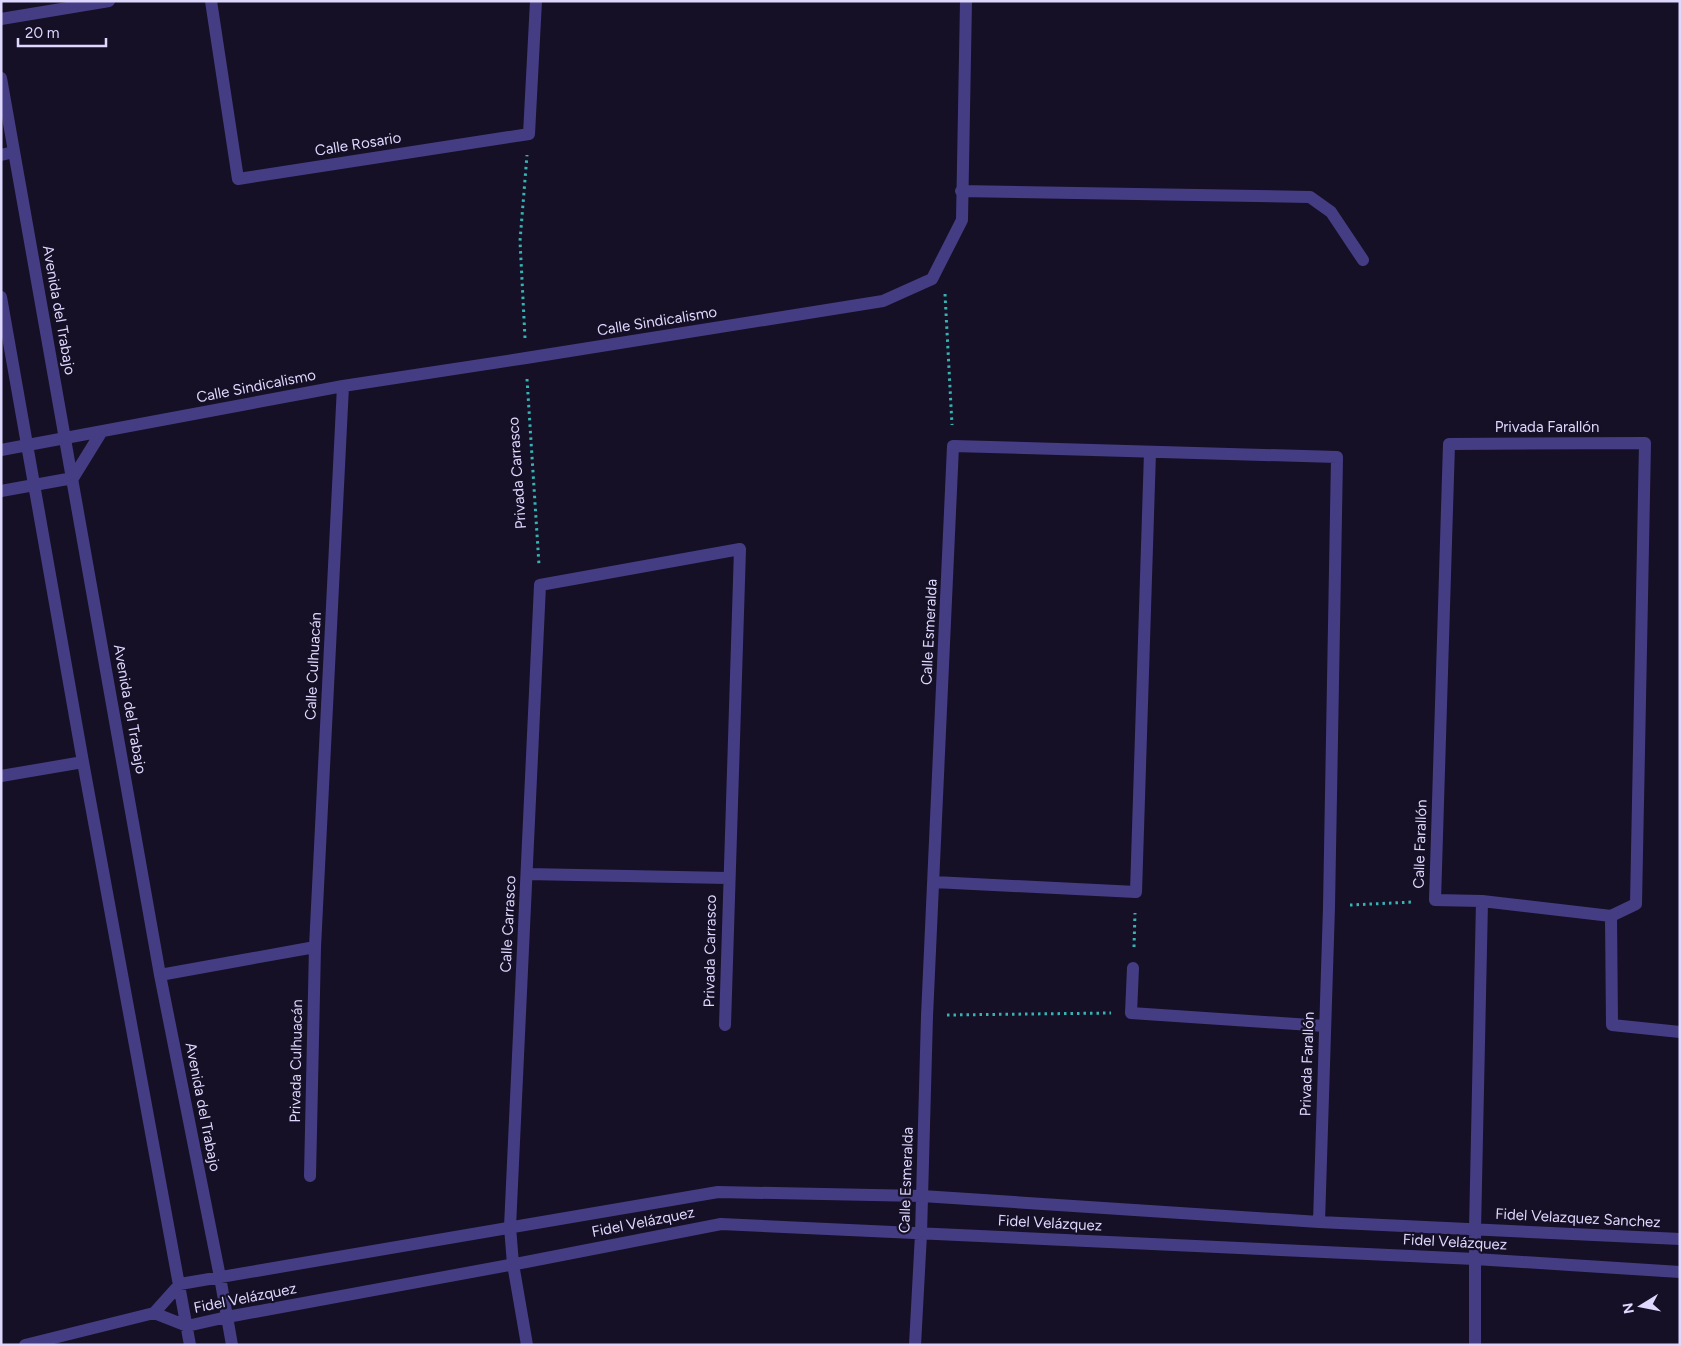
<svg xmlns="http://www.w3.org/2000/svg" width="1681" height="1346" font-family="Figtree,sans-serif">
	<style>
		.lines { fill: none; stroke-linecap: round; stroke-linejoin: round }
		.path { stroke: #34b4b5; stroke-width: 3; stroke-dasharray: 2.5 4; stroke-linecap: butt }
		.minor { stroke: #453d84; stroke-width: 12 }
		.labels { text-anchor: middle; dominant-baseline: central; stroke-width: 4.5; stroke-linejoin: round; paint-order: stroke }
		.street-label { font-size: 15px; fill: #ded7fe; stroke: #161026 }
	</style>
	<rect width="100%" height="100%" fill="#161026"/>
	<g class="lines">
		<!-- path -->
		<path class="path" d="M945,294L952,425
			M525,338L520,241L527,155
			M527,379L539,565
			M1350,905L1413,902
			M1134,947L1135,913
			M947,1015L1111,1013"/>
		<!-- minor -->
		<path class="minor" d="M211,1L238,179L529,134L536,1
			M1,19L109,1
			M1,78L160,975L220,1277L232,1345
			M1,155L14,152
			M961,191L1310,197L1331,212L1363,260
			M1,297L83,762L190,1345
			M1645,443L1636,904L1611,916L1482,901L1435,900L1449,444Z
			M1,450L343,386L526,358L883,301L932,279L962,220L966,1
			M1,491L73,478L102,431
			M1,776L83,762
			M527,874L728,878
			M934,882L1136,892L1150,452
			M1611,916L1612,1025L1680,1032
			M1133,968L1131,1013L1325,1026
			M160,975L315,947
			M310,1176L315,947L343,386
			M154,1313L180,1284L718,1192L922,1196L1319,1222L1680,1239
			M154,1313L187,1326L227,1317L526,1262L721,1224L1475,1259L1680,1272
			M25,1345L154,1313
			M527,1345L513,1264L510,1227L540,585L740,549L725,1025
			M915,1345L921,1234L927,1016L953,446L1337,457L1329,907L1319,1222
			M1475,1345V1230L1482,901"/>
	</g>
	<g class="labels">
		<!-- street labels -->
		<g class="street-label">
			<text transform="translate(358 144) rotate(-9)">Calle Rosario</text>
			<text transform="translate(59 310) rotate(80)">Avenida del Trabajo</text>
			<text transform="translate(657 321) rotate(-9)">Calle Sindicalismo</text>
			<text transform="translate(256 386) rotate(-11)">Calle Sindicalismo</text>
			<text x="1547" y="427">Privada Farallón</text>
			<text transform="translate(517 473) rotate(-94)">Privada Carrasco</text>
			<text transform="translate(929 632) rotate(-87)">Calle Esmeralda</text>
			<text transform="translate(313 666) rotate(-87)">Calle Culhuacán</text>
			<text transform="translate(130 709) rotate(80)">Avenida del Trabajo</text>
			<text transform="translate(1420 844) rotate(-88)">Calle Farallón</text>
			<text transform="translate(508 924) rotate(-87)">Calle Carrasco</text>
			<text transform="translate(710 951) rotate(-89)">Privada Carrasco</text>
			<text transform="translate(296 1061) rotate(-89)">Privada Culhuacán</text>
			<text transform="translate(1307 1064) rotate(-88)">Privada Farallón</text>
			<text transform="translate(203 1107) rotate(79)">Avenida del Trabajo</text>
			<text transform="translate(906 1180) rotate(-88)">Calle Esmeralda</text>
			<text transform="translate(1578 1218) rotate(3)">Fidel Velazquez Sanchez</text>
			<text transform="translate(643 1222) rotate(-11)">Fidel Velázquez</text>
			<text transform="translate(1050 1223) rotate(3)">Fidel Velázquez</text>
			<text transform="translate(1455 1242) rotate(3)">Fidel Velázquez</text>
			<text transform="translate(245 1298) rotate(-11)">Fidel Velázquez</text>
		</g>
	</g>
	<!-- border -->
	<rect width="1681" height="1346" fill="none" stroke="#ded7fe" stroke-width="5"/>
	<!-- north arrow -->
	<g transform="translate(1641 1306) rotate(260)" stroke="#161026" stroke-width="4" paint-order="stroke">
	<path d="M0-4L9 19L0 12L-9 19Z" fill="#ded7fe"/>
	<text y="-8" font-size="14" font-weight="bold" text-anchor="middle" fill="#ded7fe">N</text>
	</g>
	<!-- scale -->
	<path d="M18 38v8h88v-8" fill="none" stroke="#ded7fe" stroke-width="2.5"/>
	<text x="25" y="38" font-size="15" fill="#ded7fe" stroke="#161026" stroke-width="4" paint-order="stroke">20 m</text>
</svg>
